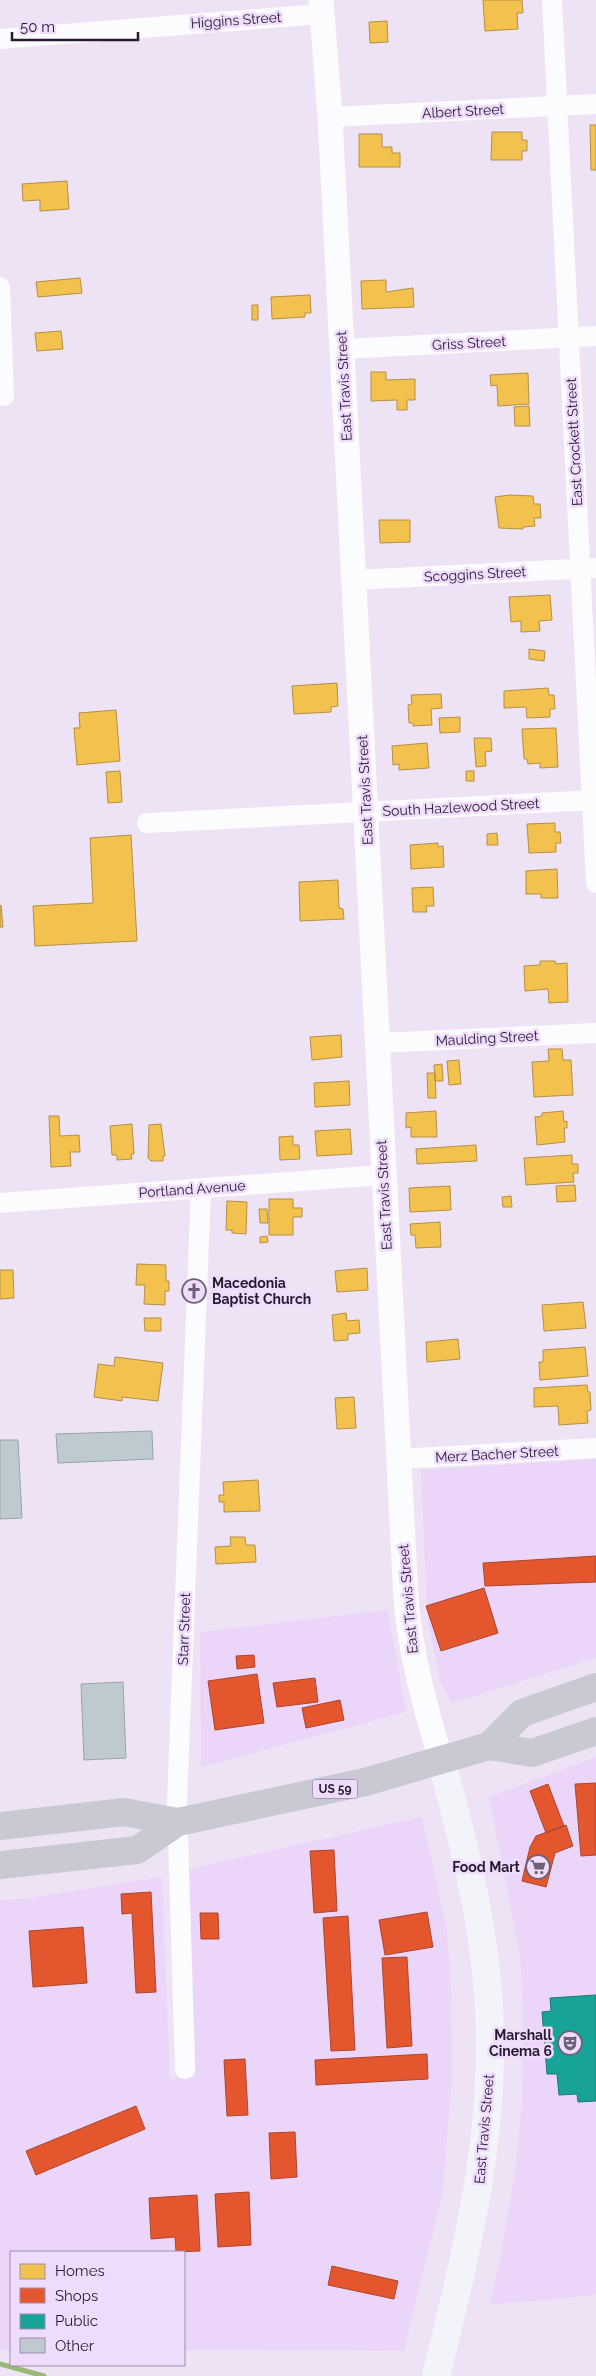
<svg xmlns="http://www.w3.org/2000/svg" width="596" height="2376" font-family="Raleway,sans-serif">
	<style>
		.built { fill: #ebd5f8 }
		.homes { fill: #f2c14e; stroke: #b58f45 }
		.shops { fill: #e4572e; stroke: #ac452f }
		.public { fill: #17a398; stroke: #1c7a79 }
		.lines { fill: none; stroke-linecap: round; stroke-linejoin: round }
		.stream { stroke: #97b876; stroke-width: 5 }
		.building { fill: #becad0; stroke: #98a4ab }
		.minor { stroke: #fcfbfd; stroke-width: 20 }
		.tertiary { stroke: #fcfbfd; stroke-width: 25 }
		.secondary { stroke: #f3f4f9; stroke-width: 28 }
		.trunk { stroke: #c8c9d3; stroke-width: 28 }
		.labels { text-anchor: middle; dominant-baseline: central; stroke-width: 5; stroke-linejoin: round; paint-order: stroke }
		.shield { fill: #efdbfc; stroke: #64556d; stroke-width: 1 }
		.shield-label { font-size: 12px; font-weight: bold; fill: #281b30 }
		.street-label { font-size: 14px; fill: #281b30; stroke: #efdbfc }
		.poi-label { font-size: 14px; font-weight: bold; fill: #281b30; stroke: #efdbfc; text-anchor: end }
	</style>
	<rect width="100%" height="100%" fill="#eee3f4"/>
	<!-- built -->
	<path class="built" d="M596,1459V1658L452,1703L440,1681L427,1617L421,1470Z
		M388,1610L406,1712L201,1767L200,1632Z
		M596,1757V2295L490,2305L502,2248L516,2167L522,2101L523,2017L520,1956L489,1797Z
		M422,1817L447,1929L451,1992L452,2078L443,2191L404,2351L184,2350V2252H11V2350H0V1900L22,1899L162,1877L170,2079L196,2077L189,1869Z"/>
	<!-- homes -->
	<path class="homes" d="M483,0H522L523,13H517L518,29L485,31Z
		M387,21L388,42L370,43L369,22Z
		M590,125H596V170H591Z
		M492,132H522V140H527V151H522V160H491Z
		M359,134H382V147H392V153H400V167H359Z
		M67,181L69,209L40,211V200L23,201L22,184Z
		M80,278L82,293L38,297L36,282Z
		M386,280V292L413,288L414,307L362,309L361,281Z
		M310,295L311,313H305V317L272,319L271,297Z
		M252,305H258V320H252Z
		M61,331L63,349L37,351L35,333Z
		M371,372H386V380L415,379V400H407V410H397V400L371,401Z
		M528,373L529,404L498,406L497,385L491,386L490,375Z
		M529,406L530,426H515L514,407Z
		M509,495L533,496L534,504H540L541,518H534L535,526L523,527V529L499,528L495,497Z
		M379,520H410V542L380,543Z
		M550,595L552,620L539,621L540,631L521,632V621L511,622L509,597Z
		M529,649L545,651L544,661L529,659Z
		M337,683L338,706L331,707V712L294,714L292,686Z
		M548,688L549,695H554L555,709H550V717L527,718L526,707L504,708V691Z
		M441,694L442,708L431,709L432,725L413,726V723H409L408,705L412,704L411,695Z
		M116,710L120,761L77,765L74,728H80L79,713Z
		M460,717V732L440,733L439,718Z
		M556,728L558,767L540,768V763L528,764L527,759H524L522,729Z
		M474,738H491L492,751L485,752L486,766L476,767Z
		M427,743L429,768L399,770V764L393,765L392,746Z
		M120,771L122,802L108,803L106,772Z
		M466,771H474V781H466Z
		M555,823V832H560L561,843H556V852L529,853L527,824Z
		M497,833L498,845H487V834Z
		M131,835L137,941L35,946L33,906L93,903L90,838Z
		M438,843V847L443,846L444,867L411,869L410,845Z
		M557,869L558,898H541V894H526V871Z
		M338,880L339,908L343,909L344,919L300,921L299,882Z
		M433,887L434,906H426L427,912H413L412,888Z
		M1,905L3,927H0V906Z
		M540,961H555L556,964L567,963L568,1002L549,1003L548,989L525,991L524,966L540,965Z
		M341,1035L342,1057L312,1060L310,1037Z
		M548,1049H562L563,1060H571L573,1095L534,1097L532,1062L549,1061Z
		M459,1060L461,1084L449,1085L447,1061Z
		M442,1064L443,1081H435L434,1065Z
		M427,1073H435L436,1098H428Z
		M349,1081L350,1105L315,1107L314,1083Z
		M436,1111L437,1137H411V1127L406,1128V1113Z
		M563,1111L564,1122L567,1121V1128H564L565,1142L537,1145L535,1117L542,1116V1113Z
		M49,1116H59L60,1136L79,1135L80,1152H70L71,1166L51,1167Z
		M132,1124L134,1154H131L132,1159L117,1160V1155H112L110,1126Z
		M161,1124L165,1156H163V1161H151L148,1158L149,1125Z
		M350,1129L352,1154L317,1156L315,1131Z
		M293,1136V1145H299L300,1159L280,1160L279,1137Z
		M476,1145L477,1161L417,1164L416,1149Z
		M572,1155V1164H578V1173H573L574,1182L526,1185L524,1158Z
		M575,1185L576,1201L557,1202L556,1186Z
		M450,1186L451,1210L410,1212L409,1188Z
		M511,1196L512,1207H503L502,1197Z
		M269,1199H293V1208H302V1217H293V1235H269Z
		M227,1201L247,1202L246,1234L232,1233V1230H226Z
		M259,1209H267L268,1223H260Z
		M440,1222L441,1247L416,1248L415,1235H411L410,1224Z
		M267,1236L268,1242L260,1243V1237Z
		M137,1264L166,1265V1281H169V1291H165V1305L144,1304L145,1285H136Z
		M367,1268L368,1290L337,1292L335,1271Z
		M0,1270H13L14,1298L0,1299Z
		M583,1302L586,1328L544,1331L542,1305Z
		M346,1313L347,1321L359,1320L360,1333L348,1334V1340L334,1341L332,1315Z
		M144,1318H161V1331H145Z
		M458,1339L460,1359L427,1362L426,1342Z
		M585,1347L588,1376L540,1380L539,1362H543V1350Z
		M115,1357L163,1363L158,1401L122,1397V1401L94,1397L98,1364L114,1366Z
		M587,1385L588,1392H590L591,1410L587,1411L588,1423L559,1425L558,1406L534,1407V1388Z
		M354,1397L356,1428L337,1429L335,1398Z
		M258,1480L260,1511L224,1512V1502H219V1495H224L223,1482Z
		M230,1537H245L246,1545H255L256,1562L216,1564L215,1547L231,1546Z"/>
	<!-- shops -->
	<path class="shops" d="M596,1556V1582L485,1586L483,1563Z
		M484,1588L498,1633L441,1651L426,1606Z
		M254,1655L255,1667L237,1669L236,1656Z
		M257,1674L264,1723L215,1730L208,1681Z
		M315,1678L318,1702L277,1707L273,1683Z
		M340,1700L344,1720L306,1728L302,1708Z
		M596,1783V1855L581,1856L575,1784Z
		M548,1784L564,1826L546,1833L530,1791Z
		M566,1825L573,1846L555,1853L546,1887L522,1881L530,1847L536,1836Z
		M334,1850L337,1911L314,1913L310,1851Z
		M151,1892L156,1992L136,1993L132,1913L122,1914L121,1894Z
		M427,1912L433,1947L385,1955L379,1920Z
		M200,1913H218L219,1939H201Z
		M348,1916L355,2050L331,2051L323,1918Z
		M83,1927L87,1983L33,1987L29,1931Z
		M407,1957L412,2046L387,2048L382,1958Z
		M427,2054L428,2079L316,2085L315,2060Z
		M245,2059L248,2115L227,2116L224,2060Z
		M136,2106L145,2129L36,2175L26,2151Z
		M295,2132L297,2177L271,2179L269,2133Z
		M249,2192L251,2245L218,2247L215,2194Z
		M197,2195L200,2251L176,2252L175,2237L151,2239L149,2198Z
		M332,2266L398,2281L394,2299L328,2285Z"/>
	<!-- public -->
	<path class="public" d="M596,1995V2101L578,2102L577,2094L559,2095L557,2074H547L542,2012L551,2011L550,1998Z"/>
	<g class="lines">
		<!-- stream -->
		<path class="stream" d="M0,2364L44,2376"/>
	</g>
	<!-- building -->
	<path class="building" d="M152,1431L153,1459L58,1463L56,1434Z
		M0,1440H18L22,1518L0,1519Z
		M123,1682L126,1758L84,1760L81,1684Z"/>
	<g class="lines">
		<!-- minor -->
		<path class="minor" d="M552,0L596,883
			M0,39L322,14
			M330,117L596,104
			M0,287L4,396
			M342,349L596,336
			M353,580L596,568
			M147,823L596,800
			M378,1043L596,1033
			M0,1203L383,1175
			M398,1459L596,1448
			M185,2069L177,1802L201,1189"/>
		<!-- tertiary -->
		<path class="tertiary" d="M321,0L330,117L406,1600C411,1655 425,1707 441,1760"/>
		<!-- secondary -->
		<path class="secondary" d="M436,2376C467,2250 499,2124 488,1993C482,1913 462,1837 441,1760"/>
		<!-- trunk -->
		<path class="trunk" d="M489,1746L522,1713L596,1687
			M0,1826L124,1812L178,1822L365,1782L489,1746L532,1753L596,1731
			M0,1865L137,1850L178,1822"/>
	</g>
	<!-- icons -->
	<defs>
		<g id="church-ring" transform="scale(1.25)"><circle r="9.5" fill="#efdbfc" stroke="#6d6175" stroke-width="1.5"/><path d="M-1.2-6h2.4v3.5h3.3v2.4h-3.3V6h-2.4V-.1h-3.3v-2.4h3.3Z" fill="#6d6175"/></g>
		<g id="supermarket-ring" transform="scale(1.25)"><circle r="9.5" fill="#efdbfc" stroke="#6d6175" stroke-width="1.5"/><path d="M-6-5.5h2.5l.6 2H6L4.5 2H-2.5L-4.4-4H-6ZM-1.5 3.2a1.3 1.3 0 1 0 .1 0ZM3 3.2a1.3 1.3 0 1 0 .1 0Z" fill="#6d6175"/></g>
		<g id="theatre-ring" transform="scale(1.25)"><circle r="9.5" fill="#efdbfc" stroke="#6d6175" stroke-width="1.5"/><path d="M-5-5.5Q0-4 5-5.5V0Q5 5 0 6Q-5 5-5 0ZM-3.3-2.5H-1v1.5H-3.3ZM1-2.5H3.3v1.5H1ZM-2.8 1Q0 5.5 2.8 1Z" fill="#6d6175"/></g>
	</defs>
	<g fill-rule="evenodd">
		<use href="#church-ring" x="194" y="1291"/>
		<use href="#supermarket-ring" x="538" y="1867"/>
		<use href="#theatre-ring" x="570" y="2043"/>
	</g>
	<g class="labels">
		<!-- shield labels -->
		<rect class="shield" x="312.5" y="1779.5" width="45" height="19" rx="4"/>
		<g class="shield-label">
			<text x="335" y="1789">US 59</text>
		</g>
		<!-- street labels -->
		<g class="street-label">
			<text transform="translate(236 20) rotate(-4)">Higgins Street</text>
			<text transform="translate(463 111) rotate(-3)">Albert Street</text>
			<text transform="translate(469 343) rotate(-3)">Griss Street</text>
			<text transform="translate(344 386) rotate(-93)">East Travis Street</text>
			<text transform="translate(574 442) rotate(-93)">East Crockett Street</text>
			<text transform="translate(475 574) rotate(-3)">Scoggins Street</text>
			<text transform="translate(365 790) rotate(-93)">East Travis Street</text>
			<text transform="translate(461 807) rotate(-3)">South Hazlewood Street</text>
			<text transform="translate(487 1038) rotate(-3)">Maulding Street</text>
			<text transform="translate(192 1189) rotate(-4)">Portland Avenue</text>
			<text transform="translate(384 1195) rotate(-93)">East Travis Street</text>
			<text transform="translate(497 1454) rotate(-3)">Merz Bacher Street</text>
			<text transform="translate(408 1599) rotate(-95)">East Travis Street</text>
			<text transform="translate(184 1629) rotate(-88)">Starr Street</text>
			<text transform="translate(484 2129) rotate(-85)">East Travis Street</text>
		</g>
		<!-- poi labels -->
		<g class="poi-label">
			<text x="212" y="1283" text-anchor="start">Macedonia<tspan x="212" dy="16">Baptist Church</tspan></text>
			<text x="520" y="1867">Food Mart</text>
			<text x="552" y="2035">Marshall<tspan x="552" dy="16">Cinema 6</tspan></text>
		</g>
	</g>
	<!-- legend -->
	<rect x="10" y="2251" width="175" height="115" fill="#efdbfc" stroke="#9f8eaa"/>
	<rect x="20" y="2264" width="25" height="15" fill="#f2c14e" stroke="#9f8eaa"/>
	<text x="55" y="2276" font-size="15" fill="#281b30">Homes</text>
	<rect x="20" y="2288" width="25" height="15" fill="#e4572e" stroke="#9f8eaa"/>
	<text x="55" y="2301" font-size="15" fill="#281b30">Shops</text>
	<rect x="20" y="2314" width="25" height="15" fill="#17a398" stroke="#9f8eaa"/>
	<text x="55" y="2326" font-size="15" fill="#281b30">Public</text>
	<rect x="20" y="2338" width="25" height="15" fill="#becad0" stroke="#9f8eaa"/>
	<text x="55" y="2351" font-size="15" fill="#281b30">Other</text>
	<!-- scale -->
	<path d="M12 32v8h126v-8" fill="none" stroke="#281b30" stroke-width="2.5"/>
	<text x="20" y="32" font-size="15" fill="#281b30" stroke="#efdbfc" stroke-width="4" paint-order="stroke">50 m</text>
</svg>
